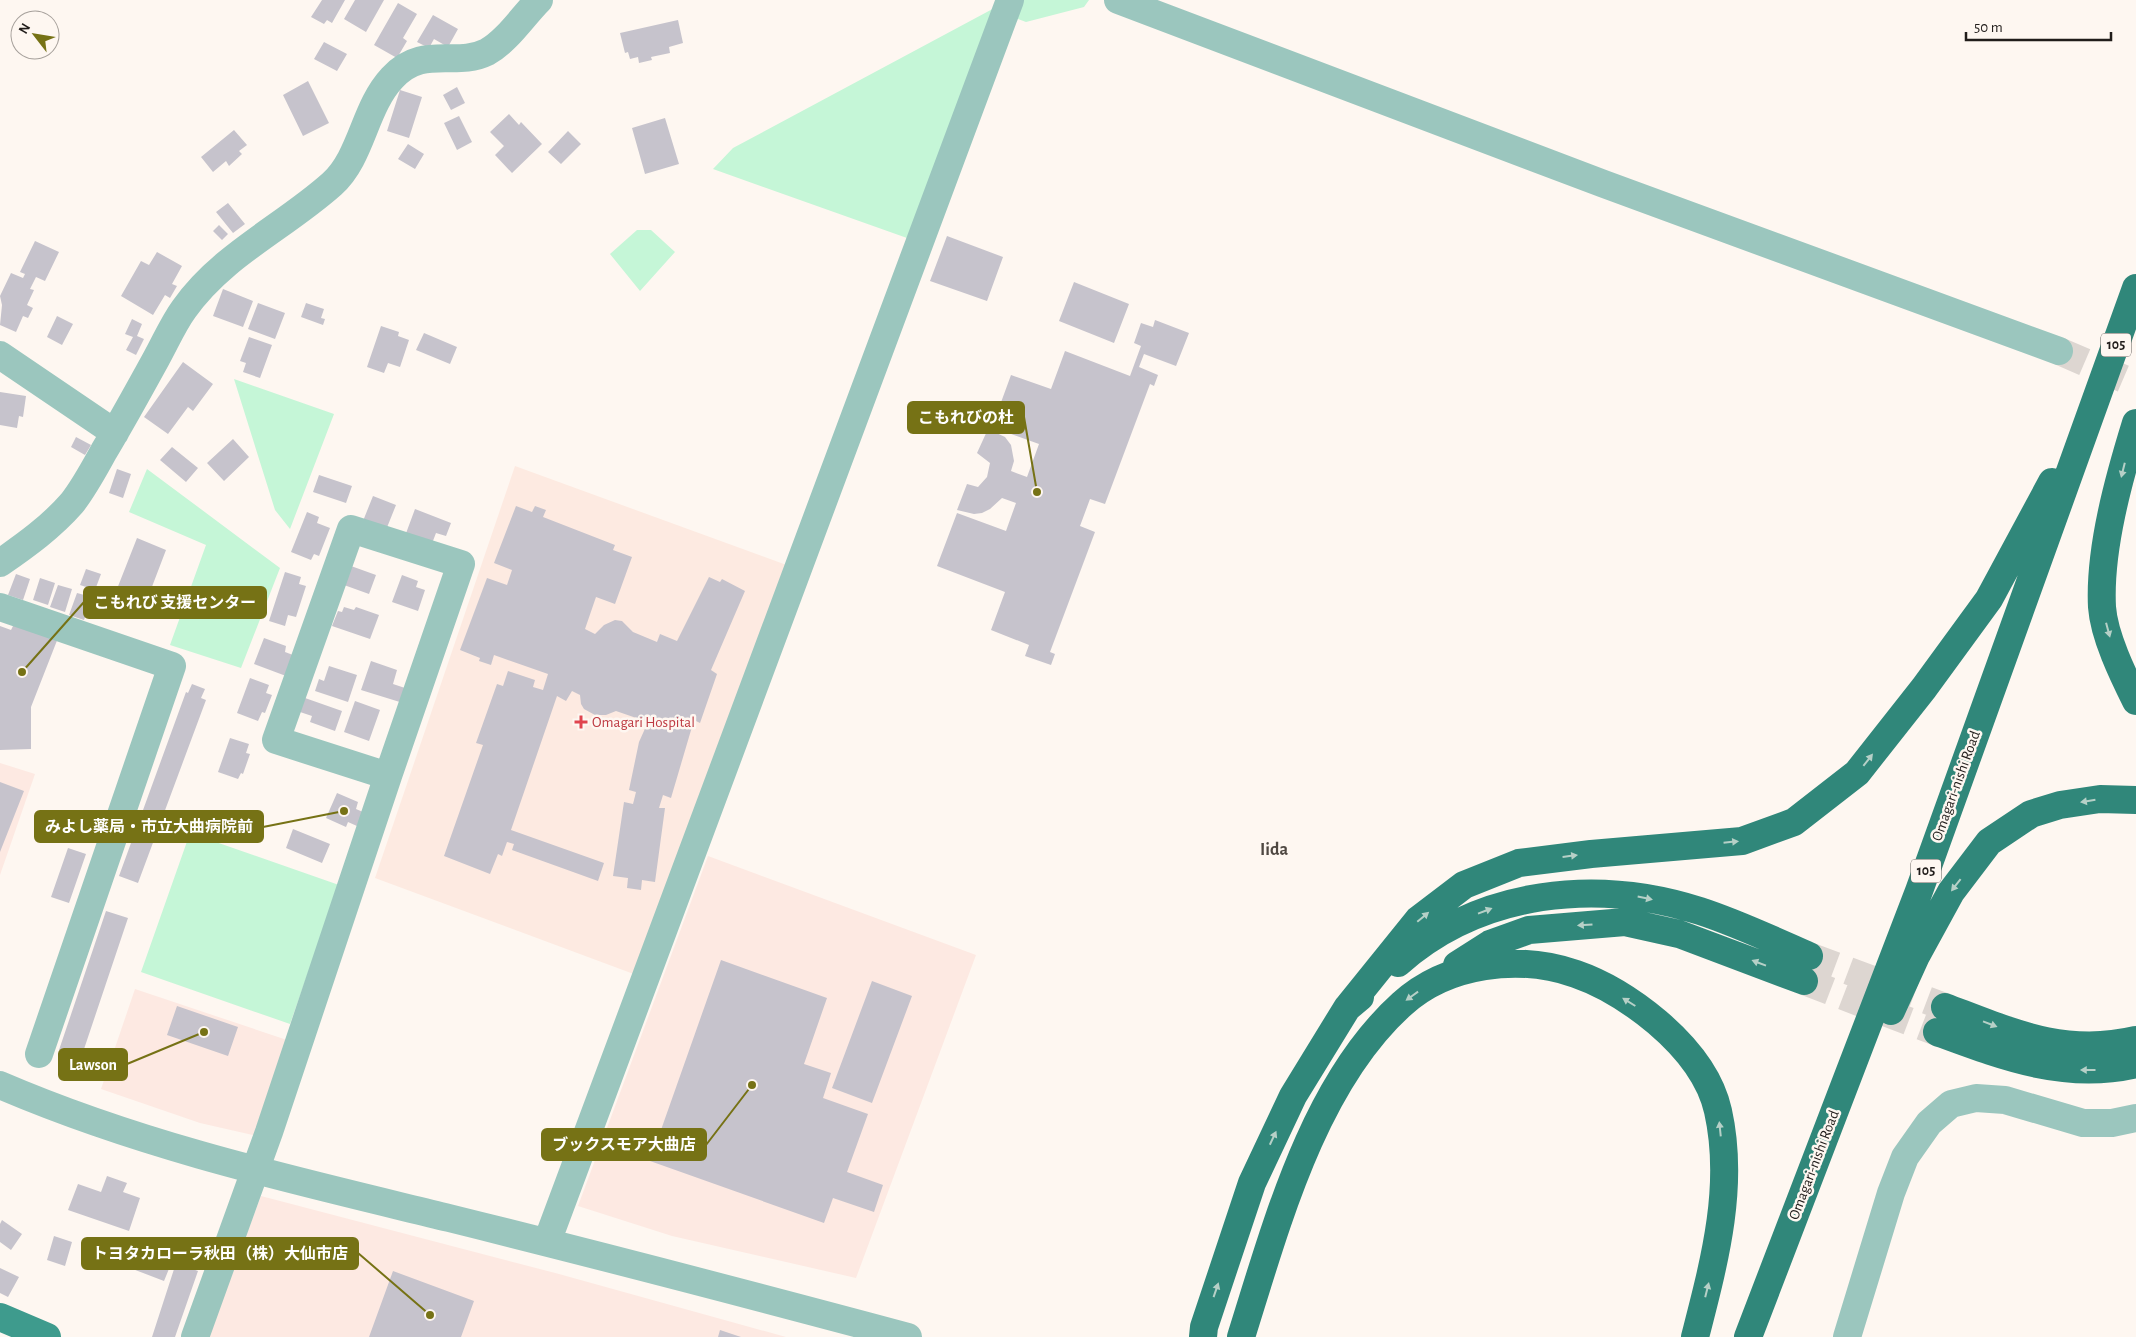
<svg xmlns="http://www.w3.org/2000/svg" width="2136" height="1337" font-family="'Alegreya Sans','Noto Sans JP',sans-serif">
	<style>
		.commercial { fill: #fde9e2 }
		.medical { fill: #fdeae1 }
		.green { fill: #c5f6d7 }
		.building { fill: #c6c3cc }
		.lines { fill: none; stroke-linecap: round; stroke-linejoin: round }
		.minor-tunnel { stroke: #ddd6d1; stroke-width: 28; stroke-dasharray: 28 14; stroke-linecap: butt }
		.highway-tunnel { stroke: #ddd6d1; stroke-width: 28; stroke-dasharray: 28 14; stroke-linecap: butt }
		.minor { stroke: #9bc6be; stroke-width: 28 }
		.major { stroke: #3e9b8d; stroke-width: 28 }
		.highway { stroke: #30877a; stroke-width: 28 }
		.oneway { fill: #b6d0c7 }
		.health-dot { fill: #e0444e; stroke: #fef7f1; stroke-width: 2 }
		.labels { text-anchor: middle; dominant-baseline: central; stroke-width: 5; stroke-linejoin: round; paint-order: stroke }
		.shield { fill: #fef7f1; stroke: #635e5b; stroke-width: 1 }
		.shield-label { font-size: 14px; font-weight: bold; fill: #211d1b }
		.health-label { font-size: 15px; fill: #be3a42; stroke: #fef7f1; text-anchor: start }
		.street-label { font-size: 15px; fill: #211d1b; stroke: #fef7f1 }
		.quarter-label { font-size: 18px; font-weight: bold; fill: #4f4842; stroke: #fef7f1 }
		.leader { fill: none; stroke: #767215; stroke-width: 2 }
		.callout-dot { fill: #767215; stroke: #fef7f1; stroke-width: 2 }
		.callout { fill: #767215; stroke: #767215; stroke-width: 2 }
		.callout-label { font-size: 16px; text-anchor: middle; font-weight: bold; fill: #fff }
	</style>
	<rect width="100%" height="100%" fill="#fef7f1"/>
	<!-- commercial -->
	<path class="commercial" d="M0,763L35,774L0,875Z
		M708,856L976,955L856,1278L672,1236L578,1206Z
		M135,989L287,1040L257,1136L200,1123L101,1089Z
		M261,1196L559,1274L786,1337H208Z"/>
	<!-- medical -->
	<path class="medical" d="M515,466L792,567L639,976L375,878Z"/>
	<!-- green -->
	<path class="green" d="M1022,0H1089L1084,7L1026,22L1015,18Z
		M1000,5L907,238L713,169L733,148Z
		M637,230H651L675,252L640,291L610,254Z
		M234,379L334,414L290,529L275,510Z
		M147,469L280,568L241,668L170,645L206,545L129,512Z
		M190,833L339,885L290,1024L141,972Z"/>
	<!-- building -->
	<path class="building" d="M322,0H345L332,23L327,20L324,24L311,17Z
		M355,0H384L366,32L344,19Z
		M398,3L417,14L403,38L407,41L397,58L374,45Z
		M433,15L458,29L448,47L434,39L429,48L417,42Z
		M678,20L683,43L669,47L670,53L651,57L652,60L639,63L638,57L630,59L628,52L625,53L620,33Z
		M324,42L347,54L337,71L314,59Z
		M308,81L329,123L303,136L283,95Z
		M457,87L465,103L451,110L443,95Z
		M400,90L422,97L409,138L387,131Z
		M509,114L519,125L521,122L542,144L512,173L495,155L504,146L490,132Z
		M459,116L472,142L457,150L444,123Z
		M665,118L679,164L645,174L632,128Z
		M234,130L247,145L239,151L242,154L229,166L226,161L213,172L201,157Z
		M568,131L581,144L561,164L548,152Z
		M408,144L424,154L415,169L398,159Z
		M228,203L245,224L233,233L216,212Z
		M219,225L228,234L222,240L213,231Z
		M947,236L1003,257L987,301L930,281Z
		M35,241L59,252L45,281L36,277L30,289L34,290L27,305L33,308L28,318L23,316L16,332L0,325L2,305L0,296L11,273L23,278L25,274L20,272Z
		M157,252L182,266L172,284L177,286L170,298L165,295L153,315L121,296L141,261L149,265Z
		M1074,282L1129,304L1114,343L1059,321Z
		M223,289L253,301L243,327L213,316Z
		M258,303L285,313L275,339L248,329Z
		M306,303L324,309L321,318L325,319L323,325L301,317Z
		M57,316L73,324L62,345L47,337Z
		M132,319L142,324L137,336L144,339L136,355L126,350L133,337L125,334Z
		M1155,320L1189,333L1176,366L1144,354L1139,367L1158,375L1154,386L1150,384L1105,504L1090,499L1080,526L1095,532L1050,652L1055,654L1051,665L1025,656L1029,645L991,630L1005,592L937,566L957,513L1006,531L1016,503L1002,498L990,509L982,513L974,514L957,510L967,484L978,487L987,477L990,463L977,453L988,429L1005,437L1011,445L1014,461L1011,471L1027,477L1039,444L992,427L1011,375L1051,389L1065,351L1130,376L1141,346L1134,343L1141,323L1153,327Z
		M381,326L399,332L398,336L409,340L400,367L388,363L384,373L367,367Z
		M424,333L457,347L450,364L416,350Z
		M249,337L272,345L260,378L243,372L246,363L240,361Z
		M183,362L213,384L193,411L188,407L168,434L144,417Z
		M0,392L26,396L23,417L19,416L17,428L0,425Z
		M76,437L91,445L85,455L71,447Z
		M233,439L249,457L224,481L207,463Z
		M172,447L198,468L186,482L160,460Z
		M117,469L131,474L123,498L109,493Z
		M319,475L352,486L346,503L313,492Z
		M373,496L396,505L386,530L363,521Z
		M516,506L532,512L535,506L546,510L543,517L615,545L613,550L632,557L615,604L596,597L585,629L595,634L604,625L615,620L622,621L633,632L657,642L660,634L677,641L709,577L720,582L722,579L745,591L711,670L717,674L700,723L694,720L671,798L663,795L659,808H665L655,882L642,880L641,890L627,888L628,878L613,876L624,802L633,804L636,792L629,790L639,742L648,722L616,711L606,715H595L584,709L581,704L580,695L572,691L566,701L557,696L511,830L604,863L598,881L512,850L514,844L507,842L502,856L498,854L490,874L444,856L483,745L476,743L497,684L503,686L508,671L535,680L533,687L543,690L548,674L494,655L491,665L479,661L480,658L460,650L487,578L507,585L512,570L494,563Z
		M415,509L451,523L446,536L436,533L431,546L405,536Z
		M307,512L319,517L317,523L330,528L319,556L314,554L311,560L291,552Z
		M137,538L166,550L145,605L115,594Z
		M351,566L376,575L369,594L344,585Z
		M86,569L101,574L95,590L80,585Z
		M285,572L301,577L299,584L306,586L296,617L288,615L285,626L269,621Z
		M16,574L30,579L23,600L8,595Z
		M402,575L418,581L416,587L425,590L418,611L392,602Z
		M40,578L55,583L48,605L33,600Z
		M58,585L72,589L65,612L50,607Z
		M77,593L92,597L84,620L69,615Z
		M344,607L354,610L356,607L379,615L370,639L332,626L338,611L342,612Z
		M16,620L58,638L31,707V749L0,750V626L11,630Z
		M264,638L286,646L285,652L293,655L286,676L254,664Z
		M371,661L397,670L393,684L408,689L403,703L361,690Z
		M329,666L357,675L348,702L315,691L319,679L324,681Z
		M250,678L269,685L266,693L272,695L265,713L262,712L258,721L237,713Z
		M192,684L205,689L201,698L206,700L138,883L119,876L186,692L188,693Z
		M305,698L342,711L335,731L310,722L312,716L300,712Z
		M355,701L380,710L369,741L344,732Z
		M230,738L249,744L246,753L250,754L243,774L241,773L238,779L218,772Z
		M0,782L24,791L0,852Z
		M337,793L358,802L356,809L363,812L357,826L348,822L346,827L326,818Z
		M293,829L330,844L322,863L286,848Z
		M68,848L86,854L69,903L51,897Z
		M106,911L128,918L81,1058L59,1050Z
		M721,960L827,998L804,1064L831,1073L823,1098L868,1114L847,1172L883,1185L874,1212L833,1198L824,1223L650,1161Z
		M872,981L912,996L872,1103L832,1088Z
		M177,1006L238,1027L228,1056L167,1035Z
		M107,1176L127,1183L123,1192L140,1198L129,1231L68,1210L78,1184L101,1192Z
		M2,1220L22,1234L11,1250L0,1242V1224Z
		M54,1236L72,1242L65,1266L47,1260Z
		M126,1240L173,1259L164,1281L117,1263Z
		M176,1263L198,1271L175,1337H152Z
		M0,1268L19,1277L8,1297L0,1293Z
		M393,1271L474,1301L461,1337H369Z
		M720,1330L741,1337H718Z"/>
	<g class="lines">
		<!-- minor-tunnel -->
		<path class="minor-tunnel" d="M2059,351L2136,384"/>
		<!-- highway-tunnel -->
		<path class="highway-tunnel" d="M1809,956L1945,1007
			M1804,981L1937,1032"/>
		<!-- minor -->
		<path class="minor" d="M1118,0L1604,184L2059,351
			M0,355L115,433
			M0,563C26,545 51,527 72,503C84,488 94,469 104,451C122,421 139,390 156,359C165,343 173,324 184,309C222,255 284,227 332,184C362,157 364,108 392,78C423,44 455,68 487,52C507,41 523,16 539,0
			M0,607L172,666L39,1054
			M0,1085C144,1147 297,1181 449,1218C602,1256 755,1296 908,1337
			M547,1242L1010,0
			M195,1337L269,1132L388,776L276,740L351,529L461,564L388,776
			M1847,1337L1891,1193L1905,1157L1929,1123L1951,1104L1976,1098L2005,1100L2083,1123H2112L2136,1118"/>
		<!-- major -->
		<path class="major" d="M0,1317L47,1337"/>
		<!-- highway -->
		<path class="highway" d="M2136,423C2119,478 2099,549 2102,607C2104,636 2123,675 2136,701
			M1398,963C1480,890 1597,878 1700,911C1737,923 1773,940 1809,956
			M1457,965L1490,944L1529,930L1625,922L1679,934L1804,981
			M1945,1007C2011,1032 2064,1057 2136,1040
			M1347,1008L1418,920L1464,885L1519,863L1591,854L1742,841L1794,822L1857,773L1924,688L1989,599L2052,482
			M1891,1011L1916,956L1951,892L1989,842L2031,814L2060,805L2100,799L2136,800
			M1937,1032C2002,1056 2066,1081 2136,1064
			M1203,1337L1204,1327L1252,1183L1293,1096L1347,1008L1360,997
			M1241,1337C1276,1226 1313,1084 1402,1004C1447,963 1519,954 1576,974C1605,984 1633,1002 1657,1022C1684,1045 1710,1075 1718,1111C1735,1187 1714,1263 1695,1337
			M1748,1337L1919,891L2136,288"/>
	</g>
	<!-- one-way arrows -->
	<defs><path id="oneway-solid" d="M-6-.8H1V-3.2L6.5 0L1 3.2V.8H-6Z" transform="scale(1.25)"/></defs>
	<g class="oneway">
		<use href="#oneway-solid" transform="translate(2123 470) rotate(104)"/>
		<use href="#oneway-solid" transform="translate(2108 630) rotate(75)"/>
		<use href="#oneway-solid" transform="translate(1868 760) rotate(-52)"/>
		<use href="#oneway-solid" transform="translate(2088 801) rotate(171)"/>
		<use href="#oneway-solid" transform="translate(1731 842) rotate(-6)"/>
		<use href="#oneway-solid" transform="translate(1570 856) rotate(-7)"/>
		<use href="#oneway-solid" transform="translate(1956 885) rotate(128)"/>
		<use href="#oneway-solid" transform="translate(1645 898) rotate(12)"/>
		<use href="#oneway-solid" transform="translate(1485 911) rotate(-21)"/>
		<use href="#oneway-solid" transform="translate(1423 917) rotate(-40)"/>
		<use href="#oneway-solid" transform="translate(1585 925) rotate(176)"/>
		<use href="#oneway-solid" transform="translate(1759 963) rotate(-159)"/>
		<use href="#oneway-solid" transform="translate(1412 996) rotate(144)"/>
		<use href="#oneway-solid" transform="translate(1629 1002) rotate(-148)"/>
		<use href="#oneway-solid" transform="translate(1990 1024) rotate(21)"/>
		<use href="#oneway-solid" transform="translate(2088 1070) rotate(180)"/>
		<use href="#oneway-solid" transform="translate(1720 1129) rotate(-96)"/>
		<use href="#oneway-solid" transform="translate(1273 1138) rotate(-65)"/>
		<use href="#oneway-solid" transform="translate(1216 1290) rotate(-71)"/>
		<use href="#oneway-solid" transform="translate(1707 1290) rotate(-76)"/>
	</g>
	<!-- markers -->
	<path class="health-dot" d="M578.5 714.5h5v5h5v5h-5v5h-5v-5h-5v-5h5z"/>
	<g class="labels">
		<!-- shield labels -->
		<g class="shield">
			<rect x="2101" y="333.5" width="30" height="23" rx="4"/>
			<rect x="1911" y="859.5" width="30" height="23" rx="4"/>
		</g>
		<g class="shield-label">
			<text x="2116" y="345">105</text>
			<text x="1926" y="871">105</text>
		</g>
		<!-- health labels -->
		<g class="health-label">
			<text x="592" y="722">Omagari Hospital</text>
		</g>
		<!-- street labels -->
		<g class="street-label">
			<text transform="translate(1956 786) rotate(-70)">Omagari-nishi Road</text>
			<text transform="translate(1814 1165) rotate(-69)">Omagari-nishi Road</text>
		</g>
		<!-- quarter labels -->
		<g class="quarter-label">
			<text x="1274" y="850">Iida</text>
		</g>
	</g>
	<!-- callouts -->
	<path class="leader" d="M1037 492L1024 417M22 672L84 602M344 811L263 827M204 1032L127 1064M752 1085L706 1145M430 1315L358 1253"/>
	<g class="callout-dot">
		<circle cx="1037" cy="492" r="5"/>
		<circle cx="22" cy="672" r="5"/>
		<circle cx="344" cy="811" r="5"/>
		<circle cx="204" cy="1032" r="5"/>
		<circle cx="752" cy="1085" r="5"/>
		<circle cx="430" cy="1315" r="5"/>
	</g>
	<g class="callout">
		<rect x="908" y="402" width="116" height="31" rx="5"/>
		<rect x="84" y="587" width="182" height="31" rx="5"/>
		<rect x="35" y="811" width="228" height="31" rx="5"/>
		<rect x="59" y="1049" width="68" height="31" rx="5"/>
		<rect x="542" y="1129" width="164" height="31" rx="5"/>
		<rect x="82" y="1238" width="276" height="31" rx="5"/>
	</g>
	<g class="callout-label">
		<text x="966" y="423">こもれびの杜</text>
		<text x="175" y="608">こもれび 支援センター</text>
		<text x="149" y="832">みよし薬局・市立大曲病院前</text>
		<text x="93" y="1070">Lawson</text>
		<text x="624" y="1150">ブックスモア大曲店</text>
		<text x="220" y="1259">トヨタカローラ秋田（株）大仙市店</text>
	</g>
	<!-- north arrow -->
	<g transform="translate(35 35) rotate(301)"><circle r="24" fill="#fef7f1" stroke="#a6a09b"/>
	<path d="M0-4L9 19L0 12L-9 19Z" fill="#767215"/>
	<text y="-8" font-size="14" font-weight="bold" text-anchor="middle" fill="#211d1b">N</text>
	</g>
	<!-- scale -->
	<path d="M1966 32v8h145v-8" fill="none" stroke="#211d1b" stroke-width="2.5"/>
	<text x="1974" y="32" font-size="15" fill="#211d1b" stroke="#fef7f1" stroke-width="4" paint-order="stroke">50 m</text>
</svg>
